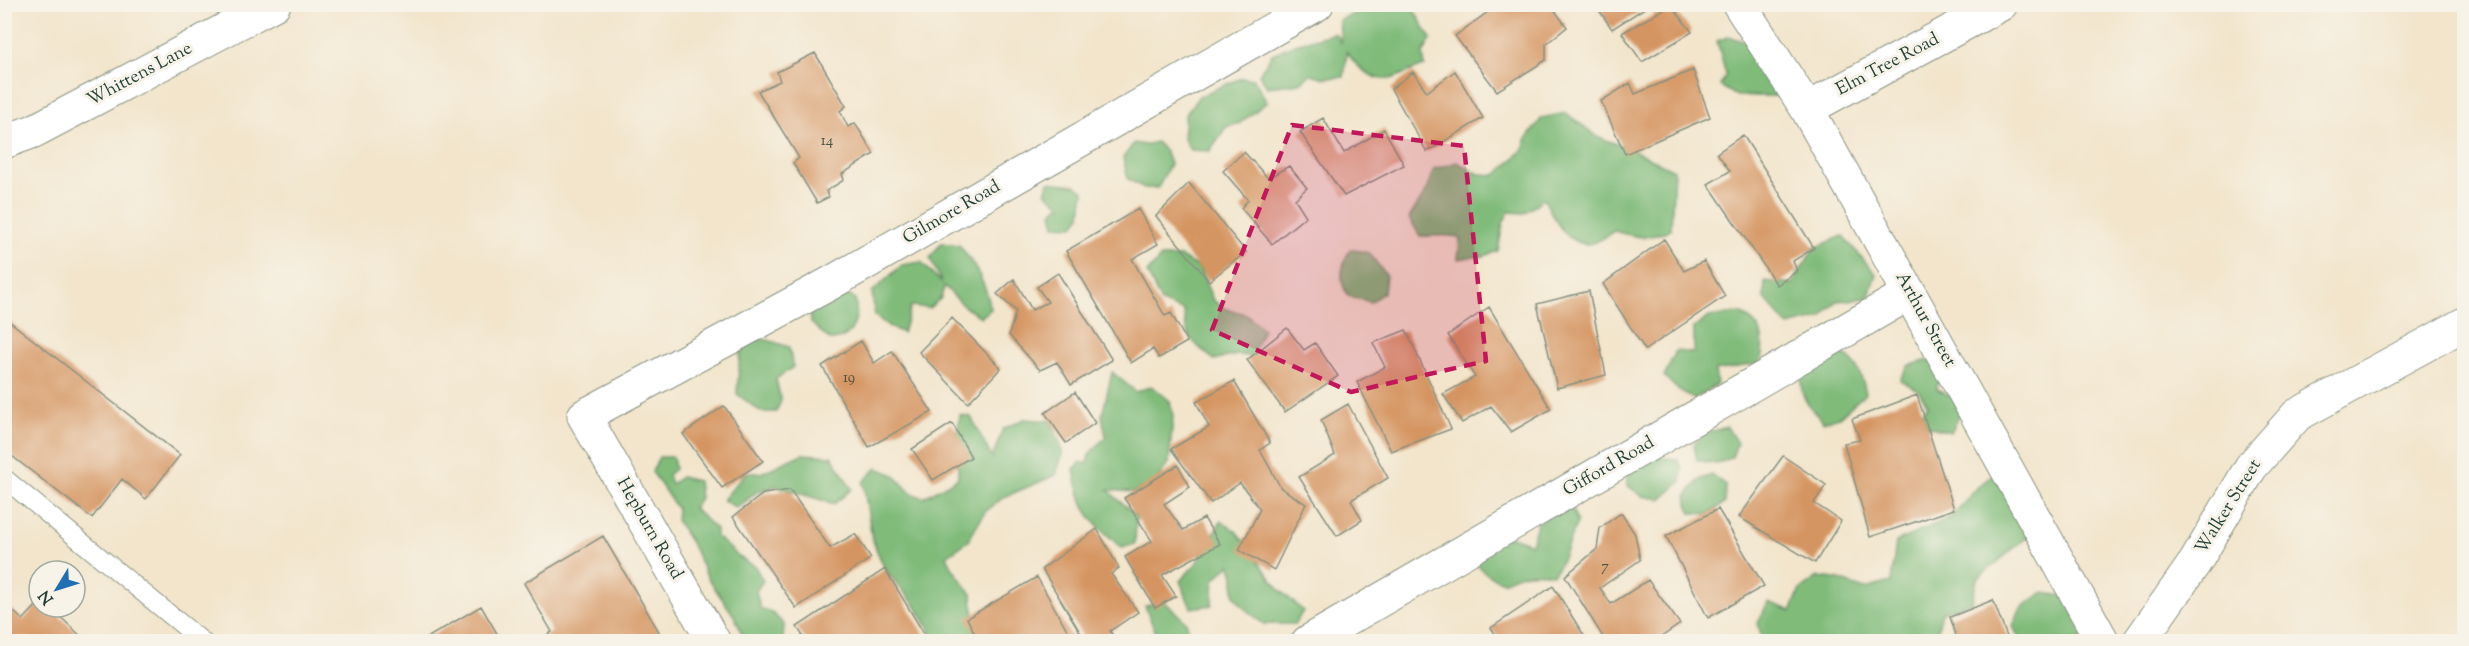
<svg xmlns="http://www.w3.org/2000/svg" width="2469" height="646" font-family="'Sorts Mill Goudy',serif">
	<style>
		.forest { fill: #80bb7a; stroke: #507c57; stroke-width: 1.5 }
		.building { fill: #d59562 }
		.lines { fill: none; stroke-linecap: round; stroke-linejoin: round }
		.service-casing { stroke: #889180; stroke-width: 20 }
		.minor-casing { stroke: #889180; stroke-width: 35 }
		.service { stroke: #fff; stroke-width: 18 }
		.minor { stroke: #fff; stroke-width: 33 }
		.marked { fill: #c2185b; fill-opacity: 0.2; stroke: #c2185b; stroke-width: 4.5; stroke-dasharray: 12 8; stroke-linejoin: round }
		.labels { text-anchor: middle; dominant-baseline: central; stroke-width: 6; stroke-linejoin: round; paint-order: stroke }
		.number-label { font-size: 15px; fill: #4c5340 }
		.street-label { font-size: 18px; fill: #1f3d34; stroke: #f7f3e8 }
	</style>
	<rect width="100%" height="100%" fill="#f7f3e8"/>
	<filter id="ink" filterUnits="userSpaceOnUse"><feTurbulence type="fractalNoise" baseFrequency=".0167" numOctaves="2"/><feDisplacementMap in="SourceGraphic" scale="12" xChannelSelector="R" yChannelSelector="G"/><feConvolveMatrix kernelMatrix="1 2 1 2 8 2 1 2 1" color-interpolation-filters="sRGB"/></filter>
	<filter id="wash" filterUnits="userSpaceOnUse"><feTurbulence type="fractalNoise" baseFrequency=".008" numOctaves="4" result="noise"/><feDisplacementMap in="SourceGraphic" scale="24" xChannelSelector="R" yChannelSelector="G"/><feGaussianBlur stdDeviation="1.35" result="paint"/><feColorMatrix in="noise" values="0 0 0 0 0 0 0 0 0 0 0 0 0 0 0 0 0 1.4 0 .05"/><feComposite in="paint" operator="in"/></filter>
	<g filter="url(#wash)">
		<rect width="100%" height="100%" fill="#f2e5cc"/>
		<!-- forest -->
		<path class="forest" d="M1376,5H1411L1431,39L1423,54L1425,66C1414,68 1398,78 1389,79C1371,81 1355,65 1347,52L1344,77L1325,78L1311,74L1300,83L1267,87L1259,74L1272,54L1295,44L1335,33L1341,43L1339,20Z
			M1728,37L1744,41L1785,75L1778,96H1737L1720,86L1726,75L1717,41Z
			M1241,78L1254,79L1267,102L1240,123L1226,127L1210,151L1190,150L1183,137L1185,115L1199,96Z
			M1566,113L1598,137L1633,150L1674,170L1671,229C1647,240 1639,238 1614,231C1608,235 1600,241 1593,243C1567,250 1553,216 1544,199L1524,213L1509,212L1503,223L1498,251L1484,256L1458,259L1460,238C1446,233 1435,237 1420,236L1409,218L1425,193L1434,169L1457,162L1479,174L1496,175L1522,151L1527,138L1542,118Z
			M1156,142L1165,151L1170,164L1158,188H1144L1128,179L1123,158L1134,143L1144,145Z
			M1049,182L1075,185L1084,191L1081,215L1074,226L1055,225L1052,213L1057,207L1062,206L1045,192Z
			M1843,236L1876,274L1868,298L1837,301L1821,318L1788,326L1764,298L1765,281L1792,284L1814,248Z
			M941,243L959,245C975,265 986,284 991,309L981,317L966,308L944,286L941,298L929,308L911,306L903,333L890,327L875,316L872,292L902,265L921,262L942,283L930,258Z
			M1350,249L1369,253L1386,275L1384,292L1371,302L1348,296C1338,279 1341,267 1350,249Z
			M1161,257H1181L1199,268L1213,300L1226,309L1246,314L1263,329L1252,356L1237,355L1214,360C1194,343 1185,339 1184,311L1161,302L1147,273Z
			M829,284L855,299C859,319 854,339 830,340L811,323L809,307Z
			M1740,313C1764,326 1765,338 1761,363L1715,371L1717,384L1694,399L1676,388L1664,376L1676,351L1694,353V328L1709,317Z
			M756,339L768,340L789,347L793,367L776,379L781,401L776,412H761L737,394L740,353Z
			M1823,344C1851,356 1859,362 1866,393L1839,417L1823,422C1802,399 1799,395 1802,363Z
			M1928,360L1939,370L1937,389L1954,398L1960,413L1951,432L1927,426L1922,413L1928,405L1918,390L1900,380L1908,366Z
			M1112,372L1136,392L1151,386L1170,401L1173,416L1169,463L1156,480L1134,492L1108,490L1136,516L1135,544L1122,548C1090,520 1081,512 1074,469L1081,462L1087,464L1089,454L1106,437L1102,416Z
			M960,415L971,417L992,458L1003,429L1024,419L1051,421L1063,452L1056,475L1004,497L985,512L968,541L947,556L953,569L972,594L975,633L958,641H936L915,605L885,569L877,551L872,538L863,482L877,468L894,475L910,492L923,498L958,478L957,432Z
			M1727,427L1737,443L1732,457L1717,464L1697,460L1694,444L1706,433Z
			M1655,453L1663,458L1677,459L1682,467L1681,482L1661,499L1642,496L1627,485L1626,467Z
			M802,454L832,456L852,489L834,504L776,486L757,492L737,508L723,500L745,473H761Z
			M659,457H673L675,469L668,475L671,484L681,477L698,481L700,498L693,508L716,529V537C731,547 738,560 755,566L763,581L756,591L760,608L771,612L784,624L783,641H750L742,634L735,617L709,580L690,541L676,520L677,509L652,472Z
			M2000,469L2031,534L1977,579L1972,602L1942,612L1935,641H1766L1762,639L1758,623L1768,602L1791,611L1800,590L1818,577L1836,579L1865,589L1891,582L1896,542L1951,517L1978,487Z
			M1712,475L1726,485L1725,503L1708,514L1691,513L1686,497L1698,480Z
			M1555,510H1573L1577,523C1567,543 1566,558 1553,574C1532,571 1521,572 1503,582C1486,575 1479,570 1471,553L1509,536L1531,544L1537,524Z
			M1221,521L1236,531L1279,589L1303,611L1295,624H1264L1244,608L1234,595V575L1230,564L1214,580L1212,605L1191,608L1180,581L1196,564Z
			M2042,593L2067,596L2084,641H2020L2013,626L2021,608Z
			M1165,602L1186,622L1193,641H1159L1145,606Z"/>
		<g id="blocks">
			<!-- building -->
			<path class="building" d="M1499,4H1550L1567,27L1546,44V60L1497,91L1455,36Z
				M1595,4H1651L1612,29Z
				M1671,5L1692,32L1642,62L1622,33Z
				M815,53L846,106L840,111L848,127L855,123L874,154L842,174L844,180L826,191L829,197L817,203L793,163L799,158L758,91L780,81L777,72Z
				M1693,70L1710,117L1625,154L1601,101L1630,83L1635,94Z
				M1455,71L1483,118L1427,152L1391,89L1413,72L1427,92Z
				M1323,118L1344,153L1384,129L1404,165L1344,196L1300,132Z
				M1743,135L1814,248L1793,261L1797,271L1777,285L1708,184L1730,171L1717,153Z
				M1244,152L1268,178L1289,166L1307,188L1295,199L1306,216L1272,244L1241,208L1248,200L1223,171Z
				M1189,183L1246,252L1209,281L1156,216Z
				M1138,209L1158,244L1132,259L1165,316L1171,313L1187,342L1159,358L1153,349L1131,363L1066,251Z
				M1664,239L1684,271L1704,261L1725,296L1645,350L1603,284Z
				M1058,273L1112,360L1071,385L1057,362L1040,370L1009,335L1016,311L997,294L1014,279L1032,310L1048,302L1037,287Z
				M1589,291L1606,375L1557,388L1537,304Z
				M1489,307L1551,409L1511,432L1491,406L1462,423L1443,394L1475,377L1448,335Z
				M4,317L180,455L146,499L122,479L92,518L4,450Z
				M952,318L1001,368L968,403L919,352Z
				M1287,328L1304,350L1315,343L1338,376L1285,412L1247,360Z
				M1406,330L1451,429L1391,451L1357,382L1385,367L1373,343Z
				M861,341L874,363L892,351L932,412L869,447L822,366Z
				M1234,381L1270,443L1260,450L1281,488L1306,504L1274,570L1239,550L1260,509L1240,483L1211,503L1171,449L1209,427L1196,402Z
				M1075,392L1095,423L1066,443L1045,413Z
				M1917,395L1954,509L1870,537L1844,443L1860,440L1852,419Z
				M1348,404L1388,478L1351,500L1362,520L1337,536L1299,477L1335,455L1321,420Z
				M724,406L763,461L722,488L683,434Z
				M952,423L971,457L933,480L912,449Z
				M1783,456L1826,485L1814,503L1841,521L1815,563L1739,517Z
				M1178,465L1190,487L1164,504L1183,530L1204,518L1220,544L1162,575L1176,596L1155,608L1125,557L1152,541L1124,498Z
				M790,490L830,548L855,534L871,558L796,608L733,517L763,494Z
				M1718,509L1764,586L1708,618L1666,536Z
				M1621,513L1635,534L1640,560L1600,588L1611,604L1648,580L1680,624L1654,642H1606L1565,576L1597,549L1600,528Z
				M1097,529L1119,568L1111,574L1138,612L1110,631L1115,639L1110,642H1086L1042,569Z
				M603,536L665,642H536L552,632L524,583Z
				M885,569L929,642H807L797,627Z
				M1037,577L1074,642H979L967,618Z
				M1553,586L1588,642H1501L1491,628Z
				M1993,600L2009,642H1958L1950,617Z
				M4,603L23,620L39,603V607H50L87,642H4Z
				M481,606L502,642H420Z"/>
		</g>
	</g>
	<g filter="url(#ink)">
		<use href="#blocks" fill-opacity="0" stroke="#889180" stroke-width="1.5"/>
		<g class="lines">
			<!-- service casing -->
			<g class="service-casing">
				<path id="service" d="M4,478L203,642"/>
			</g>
			<!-- minor casing -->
			<g class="minor-casing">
				<path id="minor" d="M1739,4L1807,109L2103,642
					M1807,109L2001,4
					M4,142L34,131L274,4
					M714,642L584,416L829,284L1317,4
					M1308,642L1910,293
					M2139,642L2196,561L2251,467L2297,415L2464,324"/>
			</g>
			<!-- service -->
			<use href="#service" class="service"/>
			<!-- minor -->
			<use href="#minor" class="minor"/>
		</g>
	</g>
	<!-- marked area -->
	<path class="marked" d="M1292,125L1464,146L1486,361L1351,392L1212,330Z"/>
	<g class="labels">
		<!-- number labels -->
		<g class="number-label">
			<text x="827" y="141">14</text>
			<text x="849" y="378">19</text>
			<text x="1605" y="567">7</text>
		</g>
		<!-- street labels -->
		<g class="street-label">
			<text transform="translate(1888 65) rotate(-28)">Elm Tree Road</text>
			<text transform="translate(140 75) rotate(-28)">Whittens Lane</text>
			<text transform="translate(952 213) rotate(-30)">Gilmore Road</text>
			<text transform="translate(1925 320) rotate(61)">Arthur Street</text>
			<text transform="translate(1609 467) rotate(-30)">Gifford Road</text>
			<text transform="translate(2229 507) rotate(-58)">Walker Street</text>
			<text transform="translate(649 529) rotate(60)">Hepburn Road</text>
		</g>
	</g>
	<!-- margin -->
	<rect width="2469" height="646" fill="none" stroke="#f7f3e8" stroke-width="24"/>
	<!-- north arrow -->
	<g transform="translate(57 589) rotate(232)"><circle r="28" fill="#f7f3e8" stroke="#a1aaa0" stroke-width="1.5"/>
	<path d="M0-4.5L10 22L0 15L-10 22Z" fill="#1f6fb2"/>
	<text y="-9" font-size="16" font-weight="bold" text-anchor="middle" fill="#1f3d34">N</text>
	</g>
</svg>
